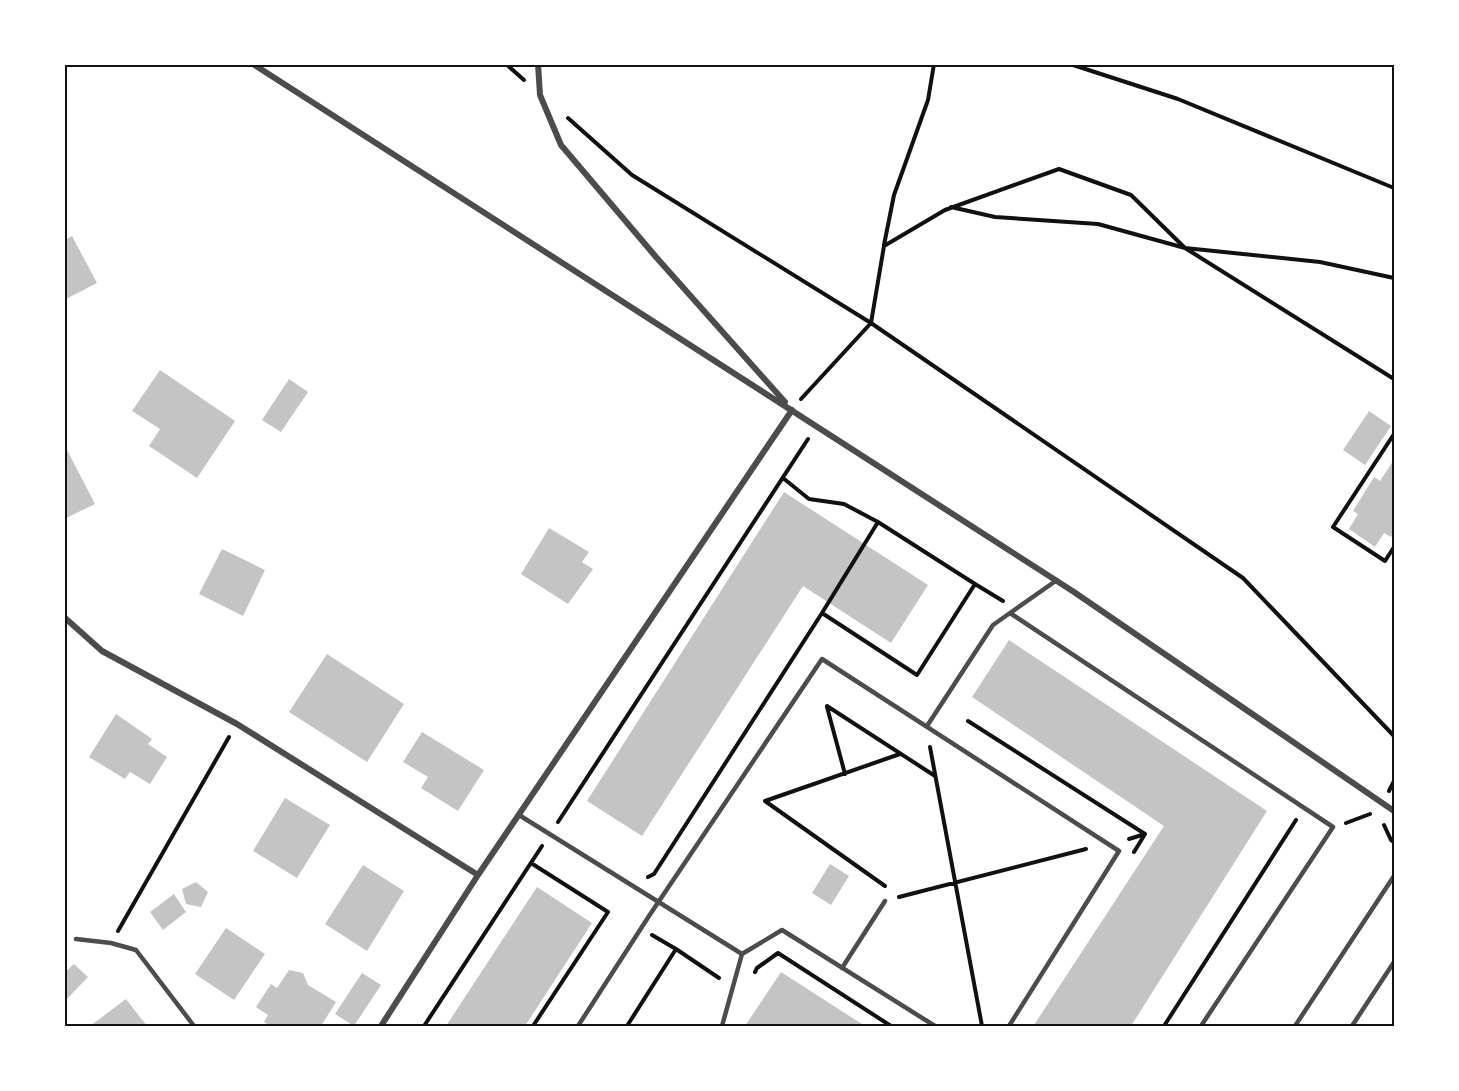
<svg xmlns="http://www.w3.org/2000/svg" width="1459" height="1091" font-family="Helvetica,sans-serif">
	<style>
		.building { fill: #c4c4c4 }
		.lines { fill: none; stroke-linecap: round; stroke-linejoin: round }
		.path { stroke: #111; stroke-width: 4 }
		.service { stroke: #4c4c4c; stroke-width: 4.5 }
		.minor { stroke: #4c4c4c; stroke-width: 6 }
		.neatline { fill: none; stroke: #111; stroke-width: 2 }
	</style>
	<rect width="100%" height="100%" fill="#fff"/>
	<!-- building -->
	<path class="building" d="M72,236L97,283L64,300V241Z
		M160,370L235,421L197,478L149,446L160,429L132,411Z
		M289,379L308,392L281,432L262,420Z
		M1369,411L1391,426L1365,465L1343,450Z
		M64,444L95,504L64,519Z
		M1393,461L1394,531L1391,537L1384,533L1375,547L1349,529L1358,514L1353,511L1374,477L1380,481Z
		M784,492L928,585L891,643L803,586L642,836L587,801Z
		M549,528L589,552L582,562L593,569L568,604L521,574Z
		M222,549L265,570L243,616L199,594Z
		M1009,640L1267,811L1131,1026L1034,1025L1164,826L972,697Z
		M327,654L404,704L367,762L289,712Z
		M116,714L152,739L148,744L167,757L150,784L130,772L125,779L89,757Z
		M422,732L484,770L458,811L421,788L428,777L403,762Z
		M285,798L330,825L297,878L253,851Z
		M830,864L849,876L831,905L812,893Z
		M363,865L404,891L367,951L325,924Z
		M196,882L208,892L201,907L186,904L182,889Z
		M537,887L592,923L525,1026H446Z
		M174,894L186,912L163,930L150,912Z
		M226,928L265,954L234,1000L195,974Z
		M74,964L88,977L64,1002V973Z
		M289,970L303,973L308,985L336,1002L321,1026H270L264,1022L268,1015L256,1007L271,984L277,988Z
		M781,972L865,1026H745Z
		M362,973L381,985L354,1026L335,1014Z
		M126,999L147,1026H90Z"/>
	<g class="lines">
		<!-- path -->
		<path class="path" d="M506,64L524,80
			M1070,64L1178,99L1394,188
			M568,118L632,175L871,323L1243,578L1394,736
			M951,207L995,217L1098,224L1185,248L1320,262L1394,278
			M884,245L894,195L928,100L934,64
			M801,399L871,323L884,246L945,210L1059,169L1131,195L1185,248L1394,379
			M1394,434L1333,527L1385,561L1394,547
			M783,478L809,499L844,504L878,522
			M975,584L1003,601
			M827,706L935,776
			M827,707L845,774
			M968,721L1145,834L1134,852
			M930,747L982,1026
			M1389,791L1394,781
			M558,822L808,439
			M1346,823L1370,814
			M1384,825L1391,840L1394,842
			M1129,839L1145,834
			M531,863L608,912L533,1026
			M648,877L654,874L822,613L917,675L975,584L878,522L822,613
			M885,886L765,801L900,754
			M899,897L1086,849
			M118,931L229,737
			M652,935L676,949
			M755,972L757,968L778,953L891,1026
			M424,1026L542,846
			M627,1026L676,949L719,978
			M1164,1026L1296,820"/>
		<!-- service -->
		<path class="service" d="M1057,580L1010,613L1333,827L1201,1026
			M927,726L993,625L1010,613
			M519,815L742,954
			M76,939L111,943L136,950L194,1026
			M842,968L885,901
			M578,1026L649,916L822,659L1119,851L1009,1026
			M722,1026L742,954L782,930L935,1026
			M1295,1026L1394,876
			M1352,1026L1394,962"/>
		<!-- minor -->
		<path class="minor" d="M253,64L1074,592L1394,811
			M538,64L540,95L561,145L656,257L785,402
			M64,617L102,651L237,724L478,875
			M381,1026L478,875L792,410"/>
	</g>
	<!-- border -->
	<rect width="1459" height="1091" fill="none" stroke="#ffffff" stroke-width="132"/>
	<rect x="66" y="66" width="1327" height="959" class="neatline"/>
</svg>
